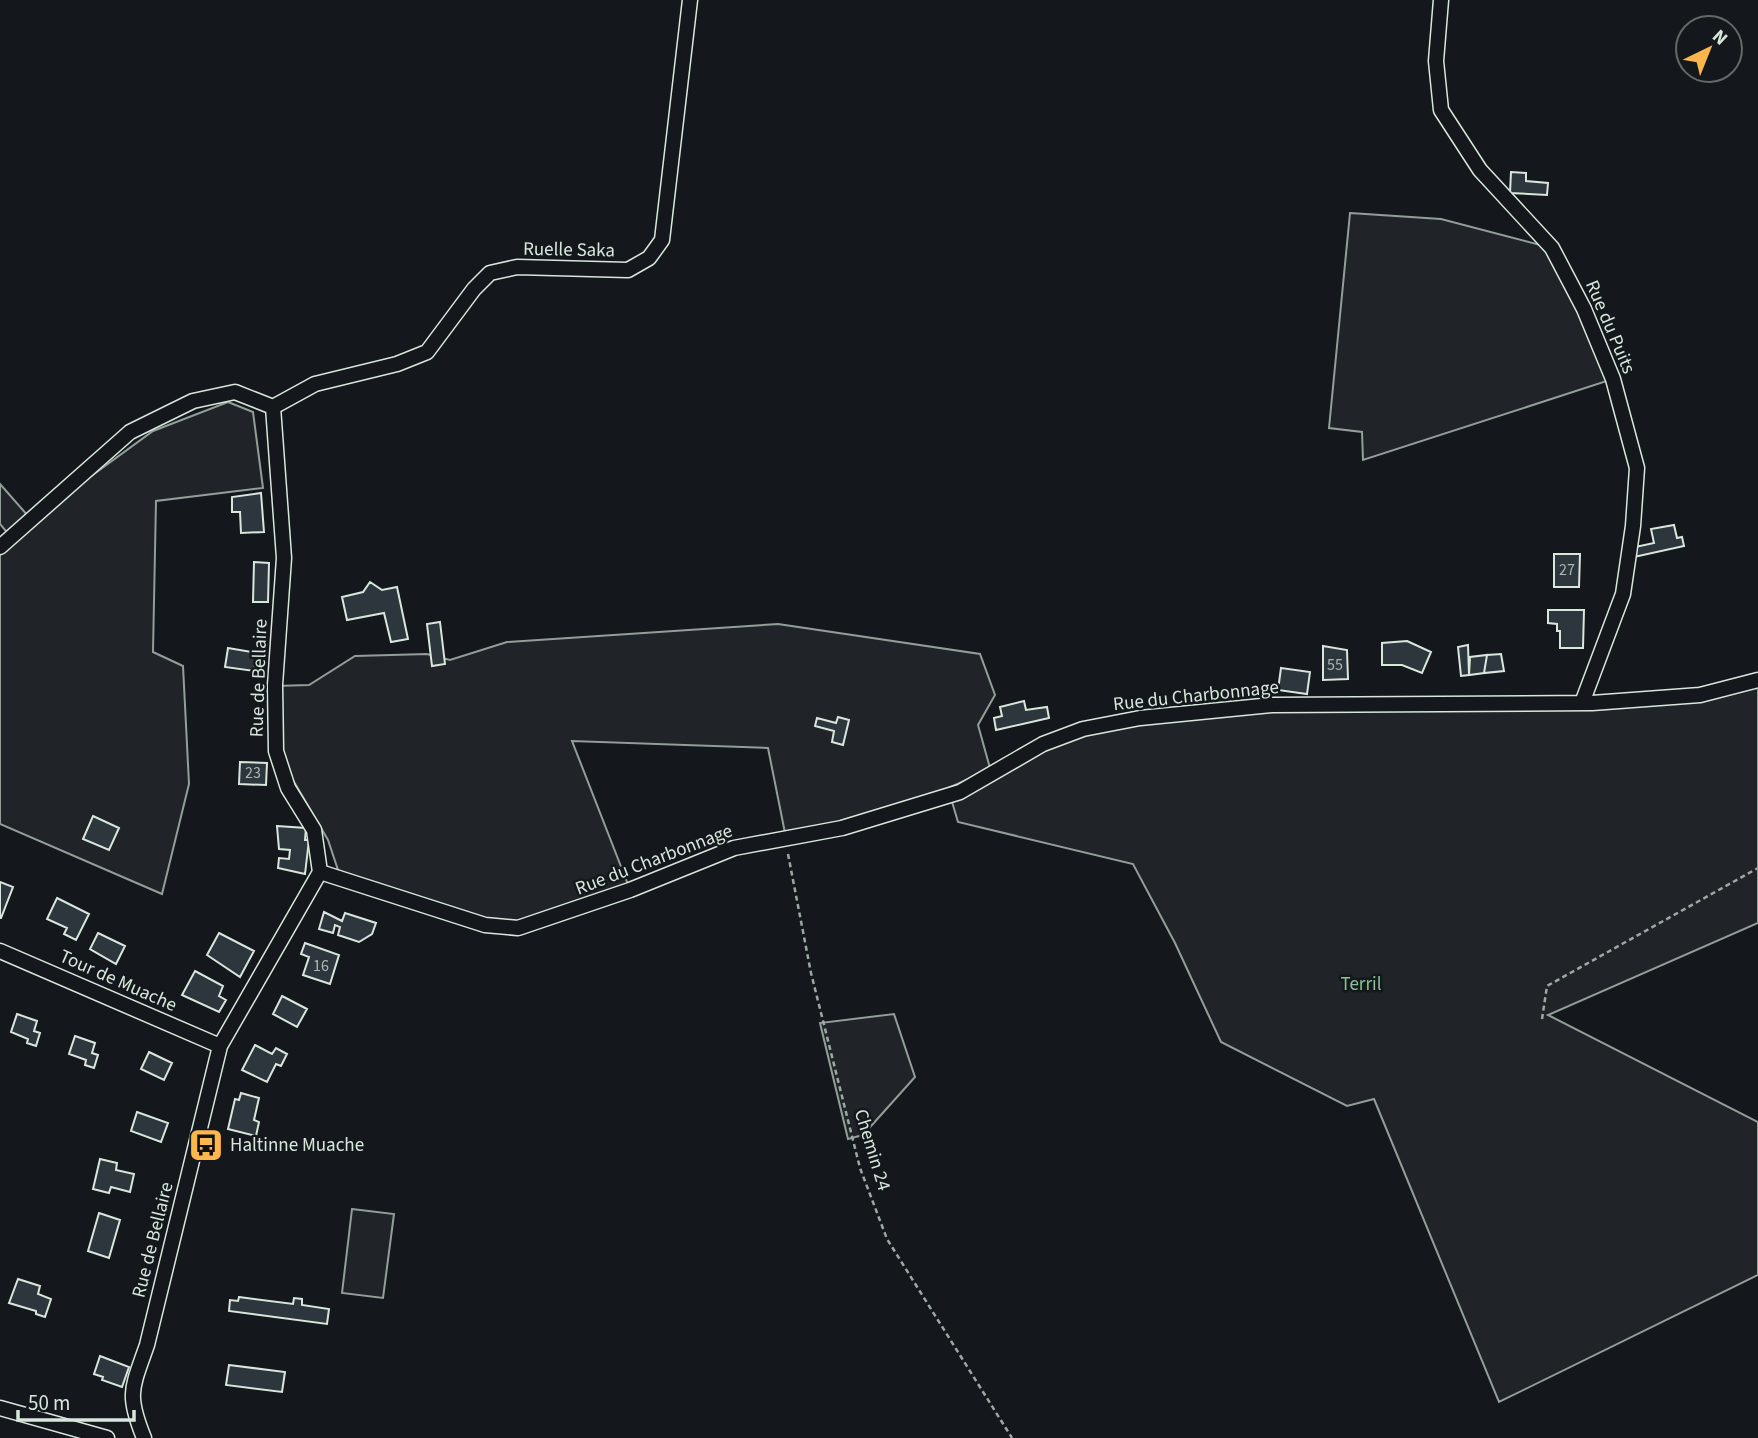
<svg xmlns="http://www.w3.org/2000/svg" width="1758" height="1438" font-family="'Source Sans 3',sans-serif">
	<style>
		.green { fill: #202428; stroke: #939e99; stroke-width: 2 }
		.building { fill: #2c363c; stroke: #d8e6dc; stroke-width: 2 }
		.lines { fill: none; stroke-linecap: round; stroke-linejoin: round }
		.street-casing { stroke: #d8e6dc; stroke-width: 17 }
		.path { stroke: #9da8a2; stroke-width: 2.5; stroke-dasharray: 5 3.5; stroke-linecap: butt }
		.street { stroke: #14181c; stroke-width: 14 }
		.labels { text-anchor: middle; dominant-baseline: central; stroke-width: 5; stroke-linejoin: round; paint-order: stroke }
		.number-label { font-size: 16px; fill: #adbab4 }
		.street-label { font-size: 19px; fill: #d8e6dc; stroke: #14181c }
		.park-label { font-size: 19px; fill: #8ac095; stroke: #14181c }
		.poi-label { font-size: 19px; fill: #d8e6dc; stroke: #14181c; text-anchor: start }
	</style>
	<rect width="100%" height="100%" fill="#14181c"/>
	<!-- green -->
	<path class="green" d="M1350,213L1441,219L1552,248L1613,379L1363,460L1362,432L1329,428Z
		M228,402L253,412L263,488L156,501L153,652L183,666L189,784L162,894L0,824V555L64,496L153,431Z
		M0,484L29,517L10,536L0,524Z
		M778,624L980,654L995,695L978,725L990,768C926,803 856,821 785,833L768,748L572,741L629,887L519,922L480,920L340,876L328,840L276,751L275,686L309,685L355,656L427,654L450,660L507,642Z
		M1758,682V923L1548,1015L1758,1122V1275L1499,1402L1374,1099L1347,1106L1221,1042L1175,943L1133,864L958,822L950,795L1083,729L1272,705L1592,703Z
		M894,1014L915,1077L863,1135L848,1139L820,1023Z
		M352,1209L394,1214L383,1298L342,1293Z"/>
	<!-- building -->
	<path class="building" d="M1511,172L1526,173V181L1548,183L1547,195L1510,193Z
		M261,493L264,532L241,533L240,512H232V497Z
		M1674,525L1677,538L1682,537L1684,546L1634,557L1635,547L1654,543L1651,529Z
		M1554,554H1580L1579,587H1554Z
		M254,562L269,563L268,602H253Z
		M370,582L382,590L397,587L408,639L391,642L384,613L347,620L342,597L363,592Z
		M1548,610H1584L1583,648H1560V631H1557V624L1548,623Z
		M440,622L445,664L432,666L427,624Z
		M1407,641L1431,652L1422,673L1402,665H1382V643Z
		M1468,645L1469,675L1461,676L1458,647Z
		M1323,646L1347,650L1348,679L1323,680Z
		M228,648L257,653L254,671L225,667Z
		M1501,654L1504,671L1484,673L1487,655Z
		M1487,655L1484,673L1469,675L1470,657Z
		M1281,668L1310,672L1307,694L1278,690Z
		M1024,701L1026,710L1047,707L1049,718L996,730L994,718L1002,716L1000,707Z
		M838,717L849,720L843,745L832,742L834,731L815,726L817,718L836,723Z
		M240,762L267,763L266,785L239,784Z
		M93,816L119,828L109,850L83,839Z
		M277,826L306,828L305,840H309L305,874L278,868L279,858L289,859L290,850L279,849Z
		M0,882L13,887L1,918H0Z
		M57,898L89,914L76,940L64,934L67,928L47,919Z
		M324,912L342,921L345,913L376,923L372,934L359,942L338,935L340,927L335,925L333,933L319,929Z
		M98,933L125,946L116,964L90,949Z
		M219,933L254,951L240,977L207,955Z
		M305,943L339,955L330,984L303,975L309,957L301,954Z
		M195,971L223,986L219,996L226,1000L219,1012L182,995Z
		M282,996L307,1009L297,1027L273,1014Z
		M17,1014L37,1021L34,1031L40,1033L36,1046L27,1043L28,1039L11,1032Z
		M75,1036L95,1043L92,1053L98,1055L94,1068L85,1065L86,1060L69,1054Z
		M255,1045L272,1054L276,1048L287,1054L281,1066L276,1064L267,1082L242,1070Z
		M149,1052L172,1063L164,1080L141,1069Z
		M241,1093L259,1098L254,1120L259,1122L256,1136L228,1129L235,1099L239,1100Z
		M137,1112L168,1123L161,1142L131,1131Z
		M100,1159L117,1163L116,1170L134,1174L130,1192L111,1187L109,1193L93,1189Z
		M99,1213L120,1220L109,1258L88,1251Z
		M18,1279L40,1286L38,1294L51,1299L45,1317L36,1314V1311L9,1303Z
		M239,1297L293,1304L294,1298L302,1299V1305L329,1309L327,1324L229,1311L230,1300L238,1301Z
		M100,1356L129,1367L122,1387L102,1380L103,1377L94,1374Z
		M229,1365L285,1372L282,1392L226,1385Z"/>
	<g class="lines">
		<!-- street casing -->
		<g class="street-casing">
			<path id="street" d="M1441,0L1436,61L1441,110L1480,170L1552,248L1584,309L1613,379L1637,468L1633,526L1623,594L1582,703
				M273,407L315,384L397,364L427,352L474,289L490,273L517,267L628,270L649,258L662,240L690,0
				M0,547L130,432L193,401L235,392L273,407
				M320,872L485,925L518,928L630,890L734,848L842,828L960,792L1043,744L1083,729L1140,718L1272,705L1592,703L1700,695L1758,680
				M0,951L220,1046
				M0,1408L107,1438
				M144,1438C126,1394 132,1388 147,1345L220,1046L320,872L314,830L288,788L276,751L275,685L284,558L273,407"/>
		</g>
		<!-- path -->
		<path class="path" d="M788,854L811,973L860,1168L887,1239L1012,1438
			M1542,1019L1547,986L1758,868"/>
		<!-- street -->
		<use href="#street" class="street"/>
	</g>
	<!-- icons -->
	<defs>
		<g id="bus-square" transform="scale(1.75)"><rect x="-9" y="-9" width="18" height="18" rx="4" fill="#ffb74d" stroke="#14181c"/><path d="M-5-6H5V4H4V6H2V4H-2V6H-4V4H-5ZM-3.5-4V0h7V-4ZM-3.5 1.2v1.5H-2V1.2ZM2 1.2v1.5H3.5V1.2Z" fill="#111"/></g>
	</defs>
	<g fill-rule="evenodd">
		<use href="#bus-square" x="206" y="1145"/>
	</g>
	<g class="labels">
		<!-- number labels -->
		<g class="number-label">
			<text x="1567" y="570">27</text>
			<text x="1335" y="665">55</text>
			<text x="253" y="773">23</text>
			<text x="321" y="966">16</text>
		</g>
		<!-- street labels -->
		<g class="street-label">
			<text transform="translate(569 250) rotate(1)">Ruelle Saka</text>
			<text transform="translate(1610 327) rotate(67)">Rue du Puits</text>
			<text transform="translate(259 678) rotate(-88)">Rue de Bellaire</text>
			<text transform="translate(1196 696) rotate(-6)">Rue du Charbonnage</text>
			<text transform="translate(654 860) rotate(-21)">Rue du Charbonnage</text>
			<text transform="translate(118 981) rotate(24)">Tour de Muache</text>
			<text transform="translate(872 1150) rotate(73)">Chemin 24</text>
			<text transform="translate(153 1240) rotate(-76)">Rue de Bellaire</text>
		</g>
		<!-- park labels -->
		<g class="park-label">
			<text x="1361" y="984">Terril</text>
		</g>
		<!-- poi labels -->
		<g class="poi-label">
			<text x="230" y="1145">Haltinne Muache</text>
		</g>
	</g>
	<!-- north arrow -->
	<g transform="translate(1709 49) rotate(43)"><circle r="33" fill="#14181c" stroke="#626a69" stroke-width="2"/>
	<path d="M0-5L12 26L0 18L-12 26Z" fill="#ffb74d"/>
	<text y="-10" font-size="19" font-weight="bold" text-anchor="middle" fill="#d8e6dc">N</text>
	</g>
	<!-- scale -->
	<path d="M18 1410v10h116v-10" fill="none" stroke="#d8e6dc" stroke-width="3.5"/>
	<text x="28" y="1410" font-size="21" fill="#d8e6dc" stroke="#14181c" stroke-width="5" paint-order="stroke">50 m</text>
</svg>
